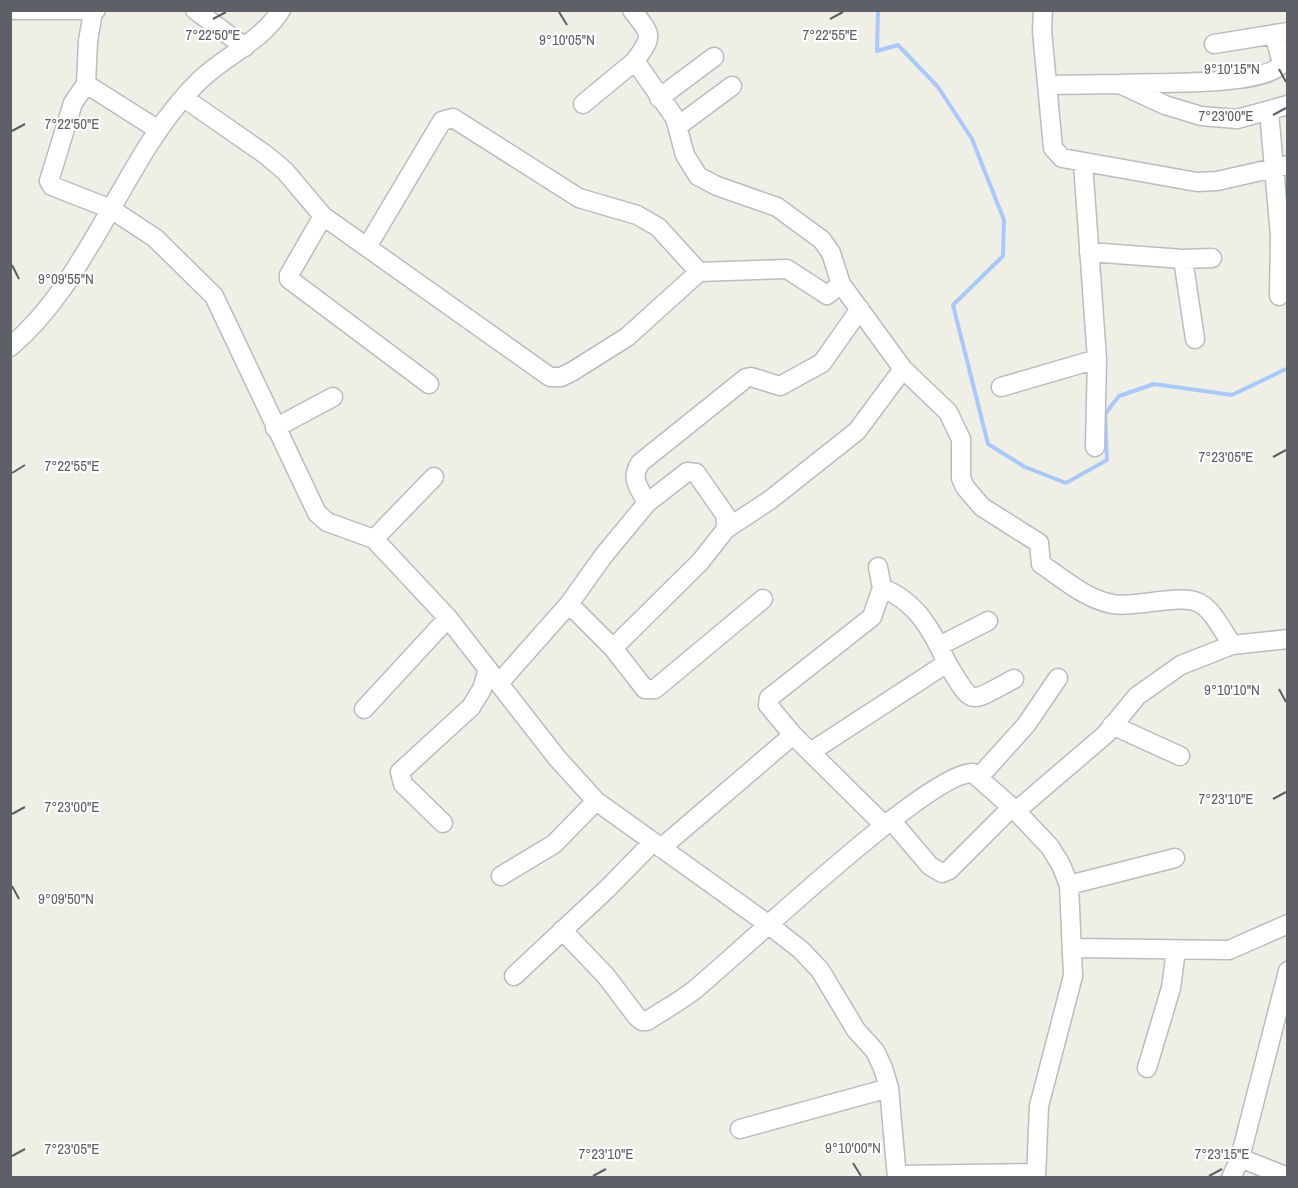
<svg xmlns="http://www.w3.org/2000/svg" width="1298" height="1188" font-family="'Archivo Narrow',sans-serif">
	<style>
		.lines { fill: none; stroke-linecap: round; stroke-linejoin: round }
		.stream { stroke: #a9c9fc; stroke-width: 4 }
		.minor-casing { stroke: #babcc1; stroke-width: 21 }
		.minor { stroke: #fff; stroke-width: 18 }
		.ticks { fill: none; stroke: #5d6066; stroke-width: 2 }
		.ticks-label { font-size: 15px; text-anchor: middle; fill: #5d6066; stroke: #fff; stroke-width: 4.5; stroke-linejoin: round; paint-order: stroke }
	</style>
	<rect width="100%" height="100%" fill="#efefe6"/>
	<g class="lines">
		<!-- stream -->
		<path class="stream" d="M878,10L877,51L898,45L938,87L972,139L1004,220L1003,256L953,305L988,444L1025,467L1066,483L1107,460L1105,414L1119,396L1154,384L1232,395L1288,368"/>
		<!-- minor casing -->
		<g class="minor-casing">
			<path id="minor" d="M15,10H96
				M195,10L245,47
				M281,10C261,42 226,55 200,80C162,117 137,163 111,209L155,238L214,296L317,513L327,522L374,539L448,618L557,758L596,801L769,925L801,950L820,970L856,1030L875,1051L883,1068L889,1088L897,1178
				M632,10C653,37 653,35 635,61L675,118L685,155L698,176L717,186L777,207L822,240L831,253L841,284L903,369L948,412L961,439V478L965,487L982,507L1039,543L1041,564C1062,578 1087,600 1113,604C1123,606 1134,604 1144,603C1202,596 1202,595 1232,645
				M1043,10L1042,31L1053,148L1062,158L1197,182L1217,181L1288,165
				M1214,44L1288,32
				M86,84L157,129
				M1120,84C1150,82 1268,87 1282,63L1274,34
				M1048,85L1120,84L1165,105L1201,116L1237,119L1288,105
				M184,98L266,155L285,171L323,216L550,377H561L573,371L627,337L699,272L787,269L827,295L841,284
				M659,98L714,57
				M583,104L635,61
				M1269,112L1280,235L1279,296
				M678,126L732,86
				M1083,163L1097,359L1095,447
				M323,216L289,275V279L429,384
				M367,247L442,121L453,118L579,198L637,215L658,227L699,272
				M1089,252L1183,259L1212,258
				M1183,259L1195,339
				M10,347C55,309 82,259 111,209L52,186L49,181L73,103L86,84L88,41L93,12
				M1001,387L1097,359
				M275,428L333,397
				M647,503C639,487 630,480 640,463L746,378L751,377L780,386L822,363L860,309
				M374,539L434,477
				M878,567L882,588L872,617L769,698L768,705L793,735L884,825
				M882,588C916,601 932,630 947,663
				M569,604L613,648L645,689H655L763,599
				M939,646L988,621
				M613,648L700,562L726,529L770,500L857,431L903,369
				M500,682L569,604L604,555L647,503L687,472L696,473L726,516V529
				M364,709L448,618
				M1112,725L1180,756
				M812,751L947,663C974,708 968,703 1014,679
				M980,776L1026,725L1058,678
				M1016,811L1106,734L1137,696L1181,665L1232,645L1288,639
				M891,820L930,866L942,873L949,870L1012,807
				M443,823L403,784L400,772L471,707L482,689L488,669
				M661,848L793,735
				M501,876L554,844L596,801
				M1069,885L1175,858
				M562,930L606,976L637,1017L642,1021H647C662,1011 679,1002 693,991C738,955 929,771 973,773L1016,811L1050,847L1061,865L1069,885L1073,976L1039,1106L1036,1178
				M1073,948L1229,950L1288,924
				M514,976L607,889L653,842
				M1147,1068L1171,988L1176,950
				M740,1129L889,1088
				M1240,1158L1288,1177
				M897,1175L1036,1173
				M1231,1178L1240,1158L1288,971"/>
		</g>
		<!-- minor -->
		<use href="#minor" class="minor"/>
	</g>
	<!-- ticks -->
	<path class="ticks" d="M559,12L567,25M213,19L226,12M830,19L843,12M1279,69L1286,82M1273,115L1286,108M12,131L25,124M12,265L19,279M1273,457L1286,450M12,473L25,465M1279,689L1286,702M1273,799L1286,792M12,814L25,807M12,886L19,899M12,1156L25,1149M853,1163L861,1176M593,1176L606,1169M1209,1176L1222,1169"/>
	<g class="ticks-label">
		<text x="213" y="40">7°22'50"E</text>
		<text x="830" y="40">7°22'55"E</text>
		<text x="567" y="45">9°10'05"N</text>
		<text x="1232" y="74">9°10'15"N</text>
		<text x="1226" y="121">7°23'00"E</text>
		<text x="72" y="129">7°22'50"E</text>
		<text x="66" y="284">9°09'55"N</text>
		<text x="1226" y="462">7°23'05"E</text>
		<text x="72" y="471">7°22'55"E</text>
		<text x="1232" y="695">9°10'10"N</text>
		<text x="1226" y="804">7°23'10"E</text>
		<text x="72" y="812">7°23'00"E</text>
		<text x="66" y="904">9°09'50"N</text>
		<text x="853" y="1153">9°10'00"N</text>
		<text x="72" y="1154">7°23'05"E</text>
		<text x="606" y="1159">7°23'10"E</text>
		<text x="1222" y="1159">7°23'15"E</text>
	</g>
	<!-- border -->
	<rect width="1298" height="1188" fill="none" stroke="#5d6066" stroke-width="24"/>
</svg>
